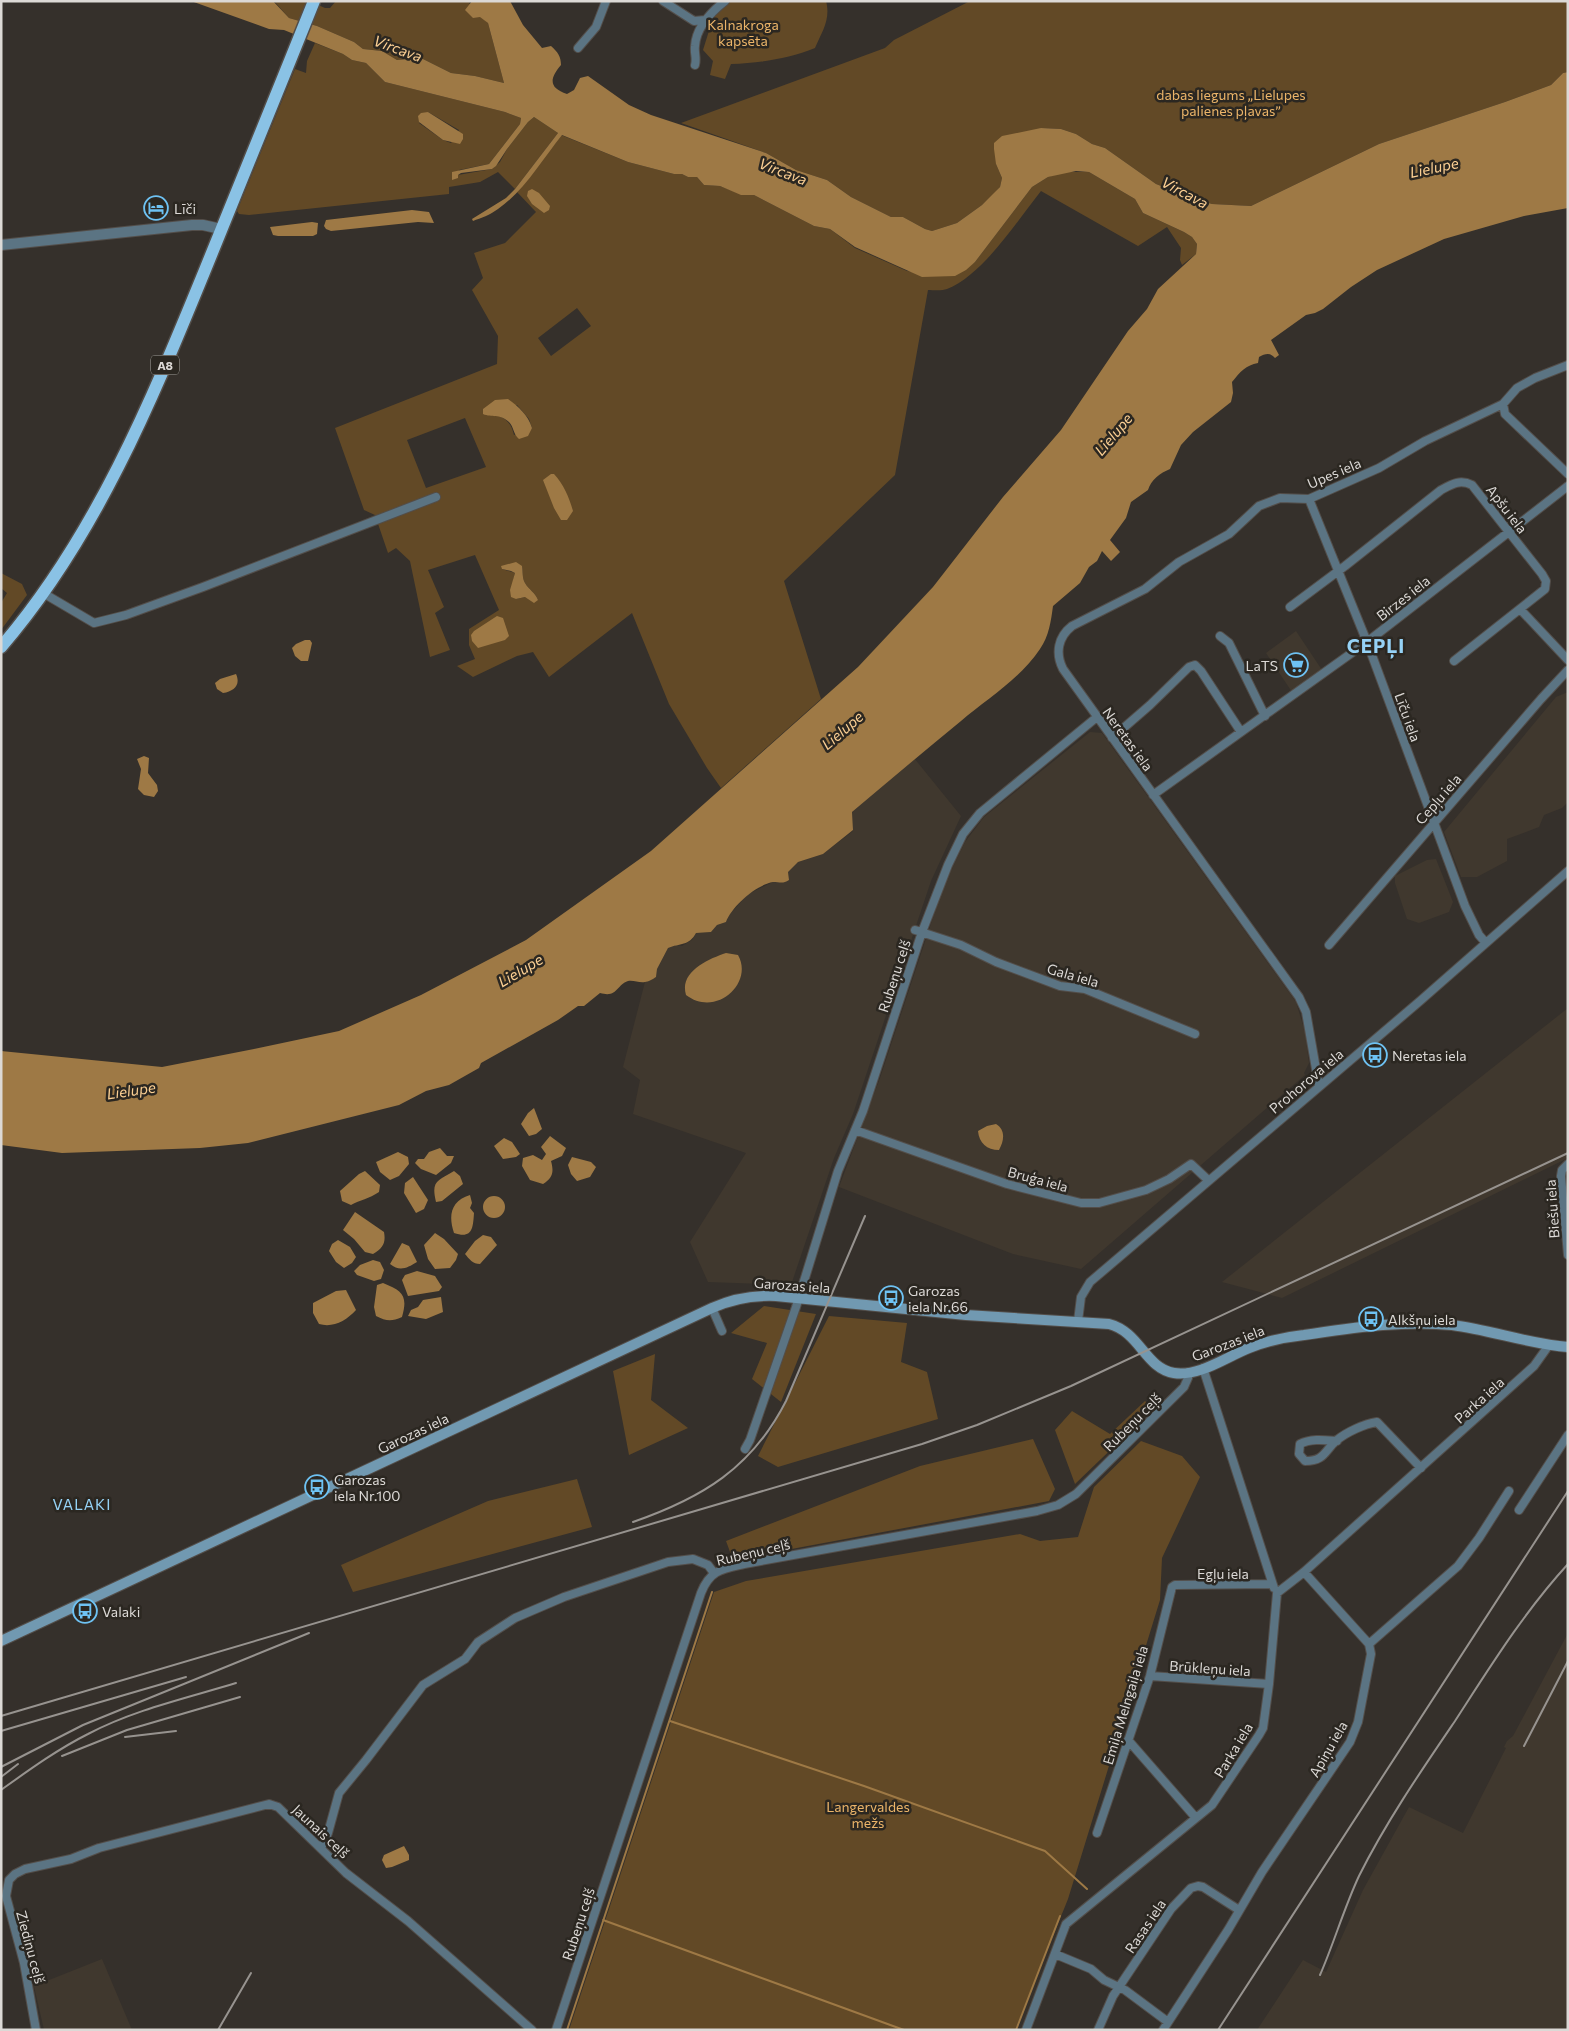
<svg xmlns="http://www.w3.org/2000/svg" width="1569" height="2031" font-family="Commissioner,sans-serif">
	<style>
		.built { fill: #40382e }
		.green { fill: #624926; fill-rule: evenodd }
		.water { fill: #9e7945 }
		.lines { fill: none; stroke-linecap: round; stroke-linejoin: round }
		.stream { stroke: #9e7945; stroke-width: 2 }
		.minor-casing { stroke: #534e4a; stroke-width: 10 }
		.tertiary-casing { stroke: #534e4a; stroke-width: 12 }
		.secondary-casing { stroke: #534e4a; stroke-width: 12 }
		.trunk-casing { stroke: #534e4a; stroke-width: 15 }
		.minor { stroke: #5b7483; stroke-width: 8 }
		.tertiary { stroke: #5b7483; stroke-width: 10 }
		.secondary { stroke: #7199b1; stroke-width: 10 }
		.trunk { stroke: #8ac2e5; stroke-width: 12 }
		.rail { stroke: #97938f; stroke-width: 2 }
		.labels { text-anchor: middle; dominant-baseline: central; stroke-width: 5; stroke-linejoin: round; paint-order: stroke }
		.shield { fill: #2b2721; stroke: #a7a4a0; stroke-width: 1 }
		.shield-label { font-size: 12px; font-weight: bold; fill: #dcd9d6 }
		.park-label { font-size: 14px; fill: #ecb569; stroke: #2b2721 }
		.poi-label { font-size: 14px; fill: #dcd9d6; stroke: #2b2721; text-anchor: start }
		.street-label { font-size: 14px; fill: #dcd9d6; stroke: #2b2721 }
		.water-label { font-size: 15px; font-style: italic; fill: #fbcf93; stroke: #2b2721 }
		.neighbourhood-label { font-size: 15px; letter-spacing: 1px; fill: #96d2f6; stroke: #2b2721 }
		.district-label { font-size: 19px; font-weight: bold; letter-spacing: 1px; fill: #96d2f6; stroke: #2b2721 }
	</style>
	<rect width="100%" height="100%" fill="#35302b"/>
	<!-- built -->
	<path class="built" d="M1296,631L1322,670L1292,692L1266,653Z
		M1568,692V802L1562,808L1544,815L1539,827L1507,839V861L1477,877H1461L1444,832L1556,697Z
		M1090,732L1102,733L1296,1002L1305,1032L1309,1063L1304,1073L1305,1075L1081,1269L1013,1254L839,1187L880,1078L943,887L965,842L984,817Z
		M914,758L961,816L931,881L853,1114L834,1158L791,1285L708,1282L690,1242L746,1153L633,1114L640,1080L623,1067L645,982L656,977L657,969L668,948L676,945L682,946L692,940L696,933L711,932L717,925L726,922L729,915L748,894L773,882L789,880L788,872L798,862L823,854L853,831L852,812Z
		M1436,859L1453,902L1449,912L1419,923L1407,919L1395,883V876L1427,860Z
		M1568,1008V1158L1282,1298L1222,1282Z
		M1568,1633V2030H1257L1303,1960L1326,1972L1363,1890L1409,1807L1463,1833L1506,1748L1504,1747L1507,1741L1513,1736Z
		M102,1959L132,2030H44L34,1986Z"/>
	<!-- green -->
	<path class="green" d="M274,1H309L325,8H330L336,1H472L469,3L488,23L504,83L475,76L451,73L421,58L397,60L382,51L363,49L354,42L317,26L289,18Z
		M731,1H826C831,19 822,32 815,48C788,59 759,63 731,64L725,79L710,75L713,61L703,50L713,18Z
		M970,1H1568V72L1563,73L1551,85L1505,102L1379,144L1251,206L1212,204L1195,199L1191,194L1179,193L1156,184L1105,148L1092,144L1076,134L1061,129L1041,128L996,164L1002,178L1000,187L993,195L982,205L957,223L932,231L925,229L903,217H891L851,197L827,180L796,170L766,153L681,123L885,48L894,40Z
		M315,43L343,54L352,60L366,63L385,82L505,112L521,118L520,124L489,164L459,170L458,175L492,169L500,162L507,149L528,122L534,117L558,133L515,189L498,172L480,182L449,187V194L249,215L239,214L237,211L245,191L295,69L306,73L307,61ZM428,112L459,130L451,143L443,140L419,123Z
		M561,135L628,162L674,174H682L688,177H697L704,185L720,186L741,194L754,195L814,226L830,229L855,248L907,271L954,276L975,262L1032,187L1048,177L1063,172H1089L1135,199L1143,213L1184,232L1192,237L1197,244L1196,254L1182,265L1180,260L1181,248L1167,227L1138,246L1041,191C1017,221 983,275 947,289C942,291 933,290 928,290L895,475L784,581L821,699L721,788L707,768L669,704L632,613L549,677L533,652L517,656L473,677L457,666L475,659L469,645V629L499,610L475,555L428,570L444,607L435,613L450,650L430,657L410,561L396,548L388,553L375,515L364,510L335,428L497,364L498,336L472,290L483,278L474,253L505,243L536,212L517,192ZM577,308L591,326L551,356L538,338ZM517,405L529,419L532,428L514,435C511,422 505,417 492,414ZM465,418L486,467L426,488L407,440ZM522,566C523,571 522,578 525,583C529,590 535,592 538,600L525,597L516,599L513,581L515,573L502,569Z
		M1,573L22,584L27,595L1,630V603L7,593L1,588Z
		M764,1306L816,1314L781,1402L752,1379L767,1343L731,1333Z
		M829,1316L907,1323L901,1362L927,1372L938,1419L778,1467L758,1456Z
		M655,1354L651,1400L688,1428L629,1455L613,1371Z
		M1145,1401L1153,1409L1075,1484L1055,1430L1072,1411L1110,1434Z
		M1033,1439L1055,1489L1049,1501L733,1560L726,1541L920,1466Z
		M1141,1441L1182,1456L1200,1477L1162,1558L1160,1600L1068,1899L1015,2030H569L714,1592L746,1581L1020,1534L1040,1541L1078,1537L1094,1487Z
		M577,1479L592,1527L353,1592L341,1565L488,1501Z"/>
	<!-- water -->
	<path class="water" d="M191,1H273L289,18L317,26L354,42L363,49L382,51L397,60L421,58L451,73L475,76L504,83L488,23L480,17L473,18L465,10L472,1H510L523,25L542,48L551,46C558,52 561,57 561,65C549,79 549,88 567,94L574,90L580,78L588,76L629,105L651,115L766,153L796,170L827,180L851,197L891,217H903L925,229L932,231L957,223L982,205L1000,187L1002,178L996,164L994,149V143L1002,136L1041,128L1061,129L1076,134L1092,144L1105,148L1156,184L1179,193L1186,192L1191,194L1195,199L1212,204L1251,206L1379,144L1505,102L1551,85L1563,73L1568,72V208L1524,216L1444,239L1377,270L1351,287L1323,309L1315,313L1306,315L1271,340L1279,355L1275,358C1270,352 1265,354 1259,357L1258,363C1246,365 1240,372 1232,382L1233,393L1231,402L1193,432L1181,445L1170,469C1160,473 1151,480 1148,490L1131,502L1126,518L1110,540L1120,552L1111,561L1102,551L1097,561L1089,567L1080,583L1053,606C1051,621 1049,636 1040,649C1021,678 987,699 961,721C924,751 888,782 852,812L853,830L823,854L798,862L788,872L789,880C783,884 780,882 773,882C756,885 732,906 726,922L717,925L711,932L696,933C689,946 680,943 668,948L657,969L656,977C653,979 648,982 645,982C639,983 634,980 628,981C616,985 618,998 600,993L584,1006H578L558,1020L481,1063L479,1068L449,1085L426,1091L399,1105L248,1143L200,1148L62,1153L1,1145V1051L162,1067L254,1049L339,1031L421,995L526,940L651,851L858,667L933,587L1003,497L1061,430L1128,331L1147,309L1158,289L1196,254L1197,244L1192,237L1184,232L1143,213L1135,199L1089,172L1076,171L1048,177L1032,187L975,262L966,270L955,276L922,277L855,247L830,229L814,226L754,195H741L720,186L704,185L697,177H688L682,174H674L628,162L562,135C542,160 524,191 498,209C490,215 481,218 473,221L472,219L506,198L515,189L558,133L534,117L528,122L507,149L496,166L492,169L461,173L458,175V178L452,180V172L489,164L520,124L521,118L505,112L385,82L366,63L352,60L343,54L284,30L269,29Z
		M428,112L463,134V139L460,144L443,140L419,122L418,116L421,113Z
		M532,189L539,193L550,206L549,210L544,213L532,204L527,196L528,191Z
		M412,210L429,212L434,223L418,222L331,231L326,229L324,226L326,220Z
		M312,222L318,223L317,234L313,236H278L273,235L270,227Z
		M508,399C519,407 528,415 532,428L528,436L519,439C513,434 514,427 509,422C499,413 492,418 483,414V409L495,400Z
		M551,474H554C564,485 569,497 573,511L567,520H561L554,508L543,480Z
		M516,562L522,566C523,571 522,578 525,583C529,590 535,592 538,600L534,603L525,597L516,599L511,597L510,590L515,573L511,571L502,569L501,566Z
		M497,616L503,618L509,636L505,640L478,648L472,641L471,635L474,631Z
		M305,640H310L312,643L308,661H301L295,656L292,648L296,644Z
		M236,674C241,685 234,691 223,693L217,689L215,683L220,679Z
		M144,756L149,758L148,773L157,785L158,791L154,797L144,795L138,789L141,769L137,759Z
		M726,953L738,955C754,983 716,1018 686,995C679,972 708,959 726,953Z
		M534,1108L542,1129L536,1134L529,1136L521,1124L528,1113Z
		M996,1124C1006,1130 1004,1141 999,1150C987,1150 979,1143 978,1131L987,1126Z
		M550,1136L566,1148L562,1156L551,1161C554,1172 553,1178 543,1184L530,1180L522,1166L523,1158L533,1155L542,1160L546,1154L541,1147Z
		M504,1138L512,1142L520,1154L516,1157L503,1159L494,1146Z
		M440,1148L447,1156H454L451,1163L436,1175L421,1169L415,1163L418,1159H424L429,1152Z
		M398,1152L408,1157L409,1164L399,1176L390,1180L380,1172L376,1162Z
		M572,1157L591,1162L596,1167L590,1177L577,1181L571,1174L568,1165Z
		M365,1171L380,1185L379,1192C369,1199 360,1200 351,1205L342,1201L340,1191L359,1174Z
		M454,1171L460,1176L463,1184L442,1201L436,1202C431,1181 437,1181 454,1171Z
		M413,1177L428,1200L424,1209L416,1213L404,1193L405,1183Z
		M470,1195L472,1203L470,1208L474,1213C473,1229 472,1239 454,1233C448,1215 451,1201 470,1195Z
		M483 1207a11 11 0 1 1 22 0a11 11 0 1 1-22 0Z
		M355,1212L384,1232C386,1243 383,1248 373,1254L365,1252L354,1239L343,1230Z
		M435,1233L444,1239L458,1254L456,1260L450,1268L435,1269L428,1259L424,1245Z
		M483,1235L491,1237L497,1245L480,1264C473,1264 469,1259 465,1254L475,1241Z
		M338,1240L350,1247L356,1257L352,1263L344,1268L336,1262L329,1251L332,1244Z
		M402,1243L409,1246L417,1262C407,1268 400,1272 390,1264Z
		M373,1260L380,1262L384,1270L381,1279L374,1281L357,1275L354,1271L360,1265Z
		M417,1271L435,1276L442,1287L439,1291L408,1296L402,1280L405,1275Z
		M383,1283C403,1291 408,1296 402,1317C391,1322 386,1321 376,1316L374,1307L377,1285Z
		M346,1290L356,1310C346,1321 333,1328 319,1324L313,1313V1303L336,1291Z
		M441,1297L443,1312L426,1319L408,1316L411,1310L418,1307L423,1300Z
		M404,1846L409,1855V1860L392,1867L386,1868L382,1860L384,1855Z"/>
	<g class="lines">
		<!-- stream -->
		<path class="stream" d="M670,1721L864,1786L1045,1851L1087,1889
			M603,1920L904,2030
			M567,2030L712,1592
			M1016,2030L1060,1916"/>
		<!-- minor casing -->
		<g class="minor-casing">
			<path id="minor" d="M663,1L694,21L705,20
				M578,48L596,27L606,1
				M695,65C697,58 694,53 695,46C696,27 711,12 725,1
				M1503,404L1505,414L1568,474
				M1309,499L1367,642L1465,906L1479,935L1486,943
				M43,593L94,623L126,615L203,587L436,497
				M1290,607L1345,566L1441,490C1452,484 1460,479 1472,485L1542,574L1546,581L1545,589L1454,661
				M1520,609L1568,660
				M1220,636L1229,643L1265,716
				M1112,738L1150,705L1189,667L1195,665L1201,671L1241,732
				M1153,795L1367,642L1568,486
				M915,930L961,945L996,962L1060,986L1085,989L1195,1034
				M1329,945L1541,699L1568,670
				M1319,1086L1306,1012L1299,997L1063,669C1055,653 1058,637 1072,626L1145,589L1179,562L1229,534L1259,506L1280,498L1309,499L1379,468L1425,441L1503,404L1517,388L1535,378L1568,365
				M855,1130L1007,1184L1081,1203H1099L1146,1190L1169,1179L1191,1164L1208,1180
				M1568,1164L1562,1170L1561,1176L1568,1255
				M712,1308L722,1331
				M1078,1321L1081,1297L1090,1282L1420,1001L1568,871
				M1203,1368L1274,1588
				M1337,1441C1325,1440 1311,1438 1300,1444L1299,1454L1305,1461C1325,1461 1324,1451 1337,1440C1347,1432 1364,1424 1377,1422L1421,1468
				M745,1449L750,1440L796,1307L838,1171L863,1111L922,932L948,865L963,834L980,813L1097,717
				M1519,1510L1568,1435
				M1304,1572L1369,1644
				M1369,1644L1458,1566L1479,1538L1509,1491
				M1150,1676L1269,1684
				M1128,1740L1196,1818
				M1097,1833L1150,1676L1172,1587L1175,1585L1271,1584
				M321,1848L328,1833L339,1793L366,1760L423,1685L465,1659L478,1642L515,1618L564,1597L668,1562L693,1559L708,1565L714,1573
				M1055,1954L1091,1969L1104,1980L1125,1990L1168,2022
				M36,2030L24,1963L6,1896L9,1880L15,1874L25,1869L71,1859L99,1848L269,1804L278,1807L346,1873L408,1921L532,2030
				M556,2030L701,1593C710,1570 722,1569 744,1564L1037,1511L1058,1505L1076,1494L1184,1387L1188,1378L1189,1372
				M1026,2030L1066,1924L1212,1805L1259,1735L1263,1728L1269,1684L1277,1593L1304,1572L1534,1366L1549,1345
				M1098,2030L1113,1996L1171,1909L1191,1888L1198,1886L1203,1887L1239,1910
				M1163,2030L1228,1930L1262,1872L1350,1742L1358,1722L1371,1654L1369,1644"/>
		</g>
		<!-- tertiary casing -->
		<g class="tertiary-casing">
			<path id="tertiary" d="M1,245L192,225H203L221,229"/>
		</g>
		<!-- secondary casing -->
		<g class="secondary-casing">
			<path id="secondary" d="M1,1641L712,1308C734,1298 753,1295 776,1296L966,1315L1109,1324C1140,1332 1145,1368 1174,1373C1199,1377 1226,1357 1249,1348C1267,1341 1285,1337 1304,1335C1353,1328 1403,1320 1452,1325C1491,1330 1529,1344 1568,1347"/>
		</g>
		<!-- trunk casing -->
		<g class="trunk-casing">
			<path id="trunk" d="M1,647C95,538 151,402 205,270C241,181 278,91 314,1"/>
		</g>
		<!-- minor -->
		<use href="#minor" class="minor"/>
		<!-- tertiary -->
		<use href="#tertiary" class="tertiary"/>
		<!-- secondary -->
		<use href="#secondary" class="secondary"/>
		<!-- trunk -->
		<use href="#trunk" class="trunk"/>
		<!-- rail -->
		<path class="rail" d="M633,1522C702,1498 752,1468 786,1401L865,1216
			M1,1716L922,1444L977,1425L1071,1386L1568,1153
			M1,1731L186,1677
			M125,1737L176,1731
			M1524,1746L1568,1661
			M62,1756L127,1730L240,1697
			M1,1767L83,1725L309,1633
			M1,1777L18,1764
			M1,1790C29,1770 58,1749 88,1734C133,1710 187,1698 236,1683
			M1320,1975C1334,1943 1344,1908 1359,1876C1386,1822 1421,1771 1455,1721C1490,1667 1524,1612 1568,1564
			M218,2030L251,1973
			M1218,2030L1568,1491"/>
	</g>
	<!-- icons -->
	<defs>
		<g id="hotel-ring" transform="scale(1.25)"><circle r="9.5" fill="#2b2721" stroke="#6ec2f3" stroke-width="1.5"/><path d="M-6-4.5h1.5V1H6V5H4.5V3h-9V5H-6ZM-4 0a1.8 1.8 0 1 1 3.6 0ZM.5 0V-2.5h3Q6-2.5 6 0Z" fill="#6ec2f3"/></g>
		<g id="supermarket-ring" transform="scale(1.25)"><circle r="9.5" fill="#2b2721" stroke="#6ec2f3" stroke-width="1.5"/><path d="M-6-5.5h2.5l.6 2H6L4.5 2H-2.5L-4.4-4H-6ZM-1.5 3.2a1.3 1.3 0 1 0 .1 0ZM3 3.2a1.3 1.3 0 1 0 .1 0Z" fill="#6ec2f3"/></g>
		<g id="bus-ring" transform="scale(1.25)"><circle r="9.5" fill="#2b2721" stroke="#6ec2f3" stroke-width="1.5"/><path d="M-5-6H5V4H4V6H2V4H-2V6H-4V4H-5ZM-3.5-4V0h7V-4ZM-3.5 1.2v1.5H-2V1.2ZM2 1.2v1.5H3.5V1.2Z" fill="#6ec2f3"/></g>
	</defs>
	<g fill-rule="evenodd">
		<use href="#hotel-ring" x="156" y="208"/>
		<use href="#supermarket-ring" x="1296" y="665"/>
		<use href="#bus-ring" x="1375" y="1055"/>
		<use href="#bus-ring" x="891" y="1298"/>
		<use href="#bus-ring" x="1371" y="1319"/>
		<use href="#bus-ring" x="317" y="1487"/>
		<use href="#bus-ring" x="85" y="1611"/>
	</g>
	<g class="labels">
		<!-- shield labels -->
		<rect class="shield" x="151" y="355.5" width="28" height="19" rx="4"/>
		<g class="shield-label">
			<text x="165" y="365">A8</text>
		</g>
		<!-- park labels -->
		<g class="park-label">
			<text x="743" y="24">Kalnakroga<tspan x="743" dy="16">kapsēta</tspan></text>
			<text x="1231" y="94">dabas liegums „Lielupes<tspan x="1231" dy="16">palienes pļavas”</tspan></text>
			<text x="868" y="1806">Langervaldes<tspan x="868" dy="16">mežs</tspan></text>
		</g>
		<!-- poi labels -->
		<g class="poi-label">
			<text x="174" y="208">Līči</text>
			<text x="1278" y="665" text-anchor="end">LaTS</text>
			<text x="1392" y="1055">Neretas iela</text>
			<text x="908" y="1290">Garozas<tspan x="908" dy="16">iela Nr.66</tspan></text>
			<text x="1388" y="1319">Alkšņu iela</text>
			<text x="334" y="1479">Garozas<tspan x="334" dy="16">iela Nr.100</tspan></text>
			<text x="102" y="1611">Valaki</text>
		</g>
		<!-- street labels -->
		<g class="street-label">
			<text transform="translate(1334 473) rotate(-23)">Upes iela</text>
			<text transform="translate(1507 509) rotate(52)">Apšu iela</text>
			<text transform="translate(1403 598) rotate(-38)">Birzes iela</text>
			<text transform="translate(1408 717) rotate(70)">Līču iela</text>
			<text transform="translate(1128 739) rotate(54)">Neretas iela</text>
			<text transform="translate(1438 799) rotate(-49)">Cepļu iela</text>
			<text transform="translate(1073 975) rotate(16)">Gala iela</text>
			<text transform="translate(894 976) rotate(-72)">Rubeņu ceļš</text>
			<text transform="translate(1306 1081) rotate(-40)">Prohorova iela</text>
			<text transform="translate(1038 1179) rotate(15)">Bruģa iela</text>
			<text transform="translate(1552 1209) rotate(-94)">Biešu iela</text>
			<text transform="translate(792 1285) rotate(4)">Garozas iela</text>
			<text transform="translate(1228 1343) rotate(-21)">Garozas iela</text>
			<text transform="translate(1479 1400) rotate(-42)">Parka iela</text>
			<text transform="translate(1132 1422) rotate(-45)">Rubeņu ceļš</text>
			<text transform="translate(413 1433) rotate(-25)">Garozas iela</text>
			<text transform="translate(753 1552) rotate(-13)">Rubeņu ceļš</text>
			<text x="1223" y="1573">Egļu iela</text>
			<text transform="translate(1210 1668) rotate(4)">Brūkleņu iela</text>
			<text transform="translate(1125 1705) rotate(-73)">Emiļa Melngaiļa iela</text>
			<text transform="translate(1328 1749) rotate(-60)">Apiņu iela</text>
			<text transform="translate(1233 1750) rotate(-59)">Parka iela</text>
			<text transform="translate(321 1831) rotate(43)">Jaunais ceļš</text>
			<text transform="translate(578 1924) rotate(-72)">Rubeņu ceļš</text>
			<text transform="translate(1145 1926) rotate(-56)">Rasas iela</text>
			<text transform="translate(31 1947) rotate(75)">Ziediņu ceļš</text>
		</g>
		<!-- water labels -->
		<g class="water-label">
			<text transform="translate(398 48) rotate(20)">Vircava</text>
			<text transform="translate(1434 167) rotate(-12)">Lielupe</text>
			<text transform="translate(783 171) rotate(21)">Vircava</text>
			<text transform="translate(1185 192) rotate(28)">Vircava</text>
			<text transform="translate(1113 434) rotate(-50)">Lielupe</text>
			<text transform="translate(842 730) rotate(-41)">Lielupe</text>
			<text transform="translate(520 970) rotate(-31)">Lielupe</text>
			<text transform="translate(131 1090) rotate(-8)">Lielupe</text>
		</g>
		<!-- neighbourhood labels -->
		<g class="neighbourhood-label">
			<text x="82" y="1504">VALAKI</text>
		</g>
		<!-- district labels -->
		<g class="district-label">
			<text x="1376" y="645">CEPĻI</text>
		</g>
	</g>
	<!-- border -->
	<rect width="1569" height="2031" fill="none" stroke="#dcd9d6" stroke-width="5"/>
</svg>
